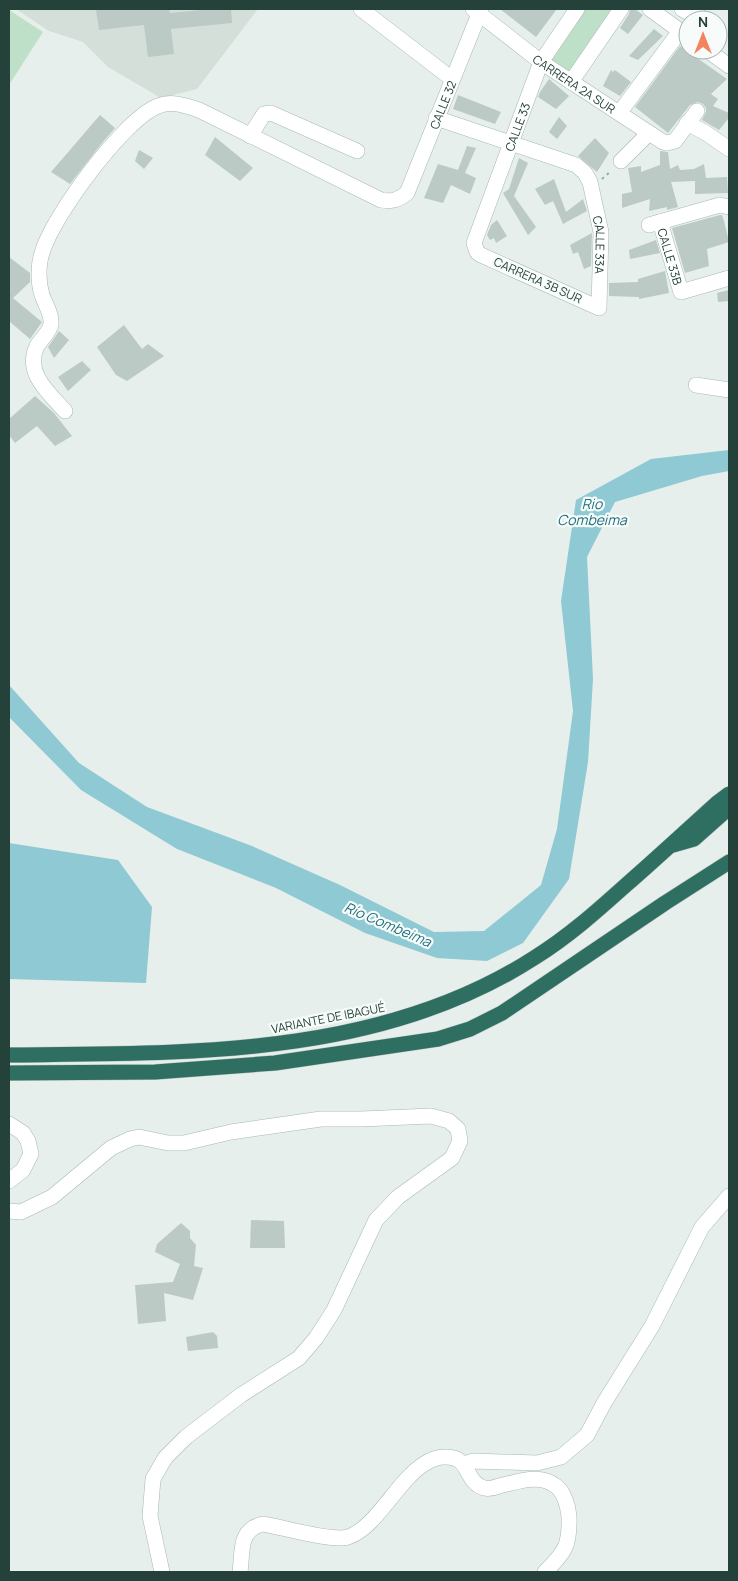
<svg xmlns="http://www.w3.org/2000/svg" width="738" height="1581" font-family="Manrope,sans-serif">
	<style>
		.built { fill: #d4dfda }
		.green { fill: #bfe0c8 }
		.water { fill: #8ec9d4 }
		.building { fill: #bbcac4 }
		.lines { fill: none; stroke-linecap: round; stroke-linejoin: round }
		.minor-casing { stroke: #a8b8b2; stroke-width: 16 }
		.highway-casing { stroke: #c2cac8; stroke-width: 16 }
		.path { stroke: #86b3a5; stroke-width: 2; stroke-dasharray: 2.5 4; stroke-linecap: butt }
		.minor { stroke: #fff; stroke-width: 15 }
		.highway { stroke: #2f6f62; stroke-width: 15 }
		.labels { text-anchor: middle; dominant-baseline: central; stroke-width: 4.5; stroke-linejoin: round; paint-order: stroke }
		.street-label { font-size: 12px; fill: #24423a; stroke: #f7fbf9 }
		.water-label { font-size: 14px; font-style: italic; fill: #1c6f80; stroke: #f7fbf9 }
	</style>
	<rect width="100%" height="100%" fill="#e6efeb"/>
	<!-- built -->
	<path class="built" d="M16,9H258L197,89L161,98L108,67L83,42L49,31Z"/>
	<!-- green -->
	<path class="green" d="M577,9H621L571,82L541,62Z
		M9,10L43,32L9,85Z"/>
	<!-- water -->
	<path class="water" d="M729,450V471L702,476L615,502L587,557L593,679L588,762L569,879L523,943L487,961L437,958L365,933L276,888L177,849L81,790L9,717V685L79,763L147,807L252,846L340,885L434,932L484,931L541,885L557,829L573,711L561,601L576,500L651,459Z
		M9,843L118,860L152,907L146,983L9,979Z"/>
	<!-- building -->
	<path class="building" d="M104,9H169L170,13L212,9H231L232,23L171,29L174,54L148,57L144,25L99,30L96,10Z
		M500,9H557L536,37Z
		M630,9H635L643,15L628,34L620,28L629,14Z
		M654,29L663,36L638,60L629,56Z
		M680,46L727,79L711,94L718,99L713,106L729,113V118L719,130L702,120L706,112V108L703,104L698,102L690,105L668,133L635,107Z
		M611,70L613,72L615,70L631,82L620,96L603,86Z
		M549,79L569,96L556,109L538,97L540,92Z
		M458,95L501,112L495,124L453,109Z
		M100,115L115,128L102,143L70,184L51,172Z
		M559,117L567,126L557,139L549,132Z
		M215,137L253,168L240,181L205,155Z
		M595,138L609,153L597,172L578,156Z
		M467,146L476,148L465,173L476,178L470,194L451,185L443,203L424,198L438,164L458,170Z
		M139,150L153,158L144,169L135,161Z
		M660,151L668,152L670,169L678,165L680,170L694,169L704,164L706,178L727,177L728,193L695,194V181L671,182L678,207L667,210V207L649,211L650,199L622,208V194L632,192L628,168L641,166V172L660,165Z
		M519,158L528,163L514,196L536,227L528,235L503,193L509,189Z
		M554,179L566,212L583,199L587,211L563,224L553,201L545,205L535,189Z
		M720,215H722L724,221L729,242L707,249L709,266L685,273L672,228Z
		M497,220L507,236L496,243L494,238L490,240L487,235L491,225Z
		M592,233L591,266L584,269L578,252L573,254L570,245Z
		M656,240L660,253L630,259L629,250Z
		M9,257L30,273V282L13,298L42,322L30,339L9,321Z
		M665,271L669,293L639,299V297L609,296V283L638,282V279Z
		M729,290V301L718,302L717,293Z
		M124,325L142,349L148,344L164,356L127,381L116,375L97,347Z
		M59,331L69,340L54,358L48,347Z
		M82,361L91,370L68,391L58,377Z
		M35,396L54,413L72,436L55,446L37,426L15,443L9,435V419Z
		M251,1220L284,1221L285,1248H250Z
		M181,1223L190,1231V1238L196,1245L194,1266L203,1268L193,1300L164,1293L166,1321L138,1324L135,1285L173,1282L180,1264L155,1252L157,1244Z
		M213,1332L217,1336L218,1348L188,1351L186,1337Z"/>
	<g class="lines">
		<!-- minor casing -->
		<g class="minor-casing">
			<g id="minor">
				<path d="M361,9L452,79"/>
				<path id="s1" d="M473,9L541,62L663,142L667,143L675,141L697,111"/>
				<path d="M650,9L687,36"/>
				<path d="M682,9L689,13L697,9"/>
				<path d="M707,50L729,66"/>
				<path d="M571,82L621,9"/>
				<path d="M620,112L680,31"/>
				<path id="s2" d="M436,118L576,165L585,173L590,182L601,232L599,308L481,255L477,252L474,243L541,62L577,9"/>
				<path d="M687,123L706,133L729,149"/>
				<path d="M250,136L264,114L271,113L357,151"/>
				<path d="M621,161L649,133"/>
				<path id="s3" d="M660,222L681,292L729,278"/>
				<path d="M649,225L720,205L729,207"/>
				<path d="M696,385L729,390"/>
				<path id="s4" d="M65,411C49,393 24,373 37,346C41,339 50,332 51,324C52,314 45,304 42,295C38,282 38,265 42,253C52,217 124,119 158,106C172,100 186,106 199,110L381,200C392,202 398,200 407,193L481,9"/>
				<path d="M9,1124L23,1133L28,1141L31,1154L23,1170L9,1181"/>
				<path d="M9,1211L21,1212L52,1197L111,1148L130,1139L139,1137L168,1143H184L231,1132L321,1119H361L431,1116L449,1121L458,1129L460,1141L452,1158L398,1197L376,1220L334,1310L316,1338L299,1358L241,1395L186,1437L165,1458L153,1479L150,1516L162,1572"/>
				<path d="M464,1464L473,1461L537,1463L561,1457L587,1435L604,1403L652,1326L702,1227L729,1196"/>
				<path d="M240,1572C243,1551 238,1530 263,1524C282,1527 332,1542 348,1537C377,1527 397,1481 424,1464C430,1460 438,1457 445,1457C471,1456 464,1482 484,1488C489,1489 494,1488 499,1486C518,1482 539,1473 556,1486C564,1492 568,1506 569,1516C570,1546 565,1552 545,1572"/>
			</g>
		</g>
		<!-- highway casing -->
		<g class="highway-casing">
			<path id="highway" d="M673,845L694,839L729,808
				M9,1055C186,1053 379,1058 534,958C568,937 597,911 626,885C657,858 687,830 717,803L729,794
				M9,1073L155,1072L275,1063L438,1039L470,1029L502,1013L665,903L729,862"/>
		</g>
		<!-- path -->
		<path class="path" d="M602,179L611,171"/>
		<!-- minor -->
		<use href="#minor" class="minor"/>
		<!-- highway -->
		<use href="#highway" class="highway"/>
	</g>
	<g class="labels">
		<!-- street labels -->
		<g class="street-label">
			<text stroke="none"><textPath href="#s1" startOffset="126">CARRERA 2A SUR</textPath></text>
			<text stroke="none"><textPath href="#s4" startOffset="734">CALLE 32</textPath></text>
			<text stroke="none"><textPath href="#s2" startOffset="565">CALLE 33</textPath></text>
			<text stroke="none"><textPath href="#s2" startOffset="234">CALLE 33A</textPath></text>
			<text stroke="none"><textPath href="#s3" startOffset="36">CALLE 33B</textPath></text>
			<text transform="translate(538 280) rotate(24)">CARRERA 3B SUR</text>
			<text transform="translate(328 1018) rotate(-11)">VARIANTE DE IBAGUÉ</text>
		</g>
		<!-- water labels -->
		<g class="water-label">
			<text x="592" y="503">Rio<tspan x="592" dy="16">Combeima</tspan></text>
			<text transform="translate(388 924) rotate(23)">Río Combeima</text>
		</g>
	</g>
	<!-- border -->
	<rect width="738" height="1581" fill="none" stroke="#24423a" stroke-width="20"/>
	<!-- north arrow -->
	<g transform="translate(703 35)"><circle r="24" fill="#f7fbf9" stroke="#a3b1ad"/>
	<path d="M0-4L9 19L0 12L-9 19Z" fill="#f4845f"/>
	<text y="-8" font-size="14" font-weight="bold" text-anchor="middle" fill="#24423a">N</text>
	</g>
</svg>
